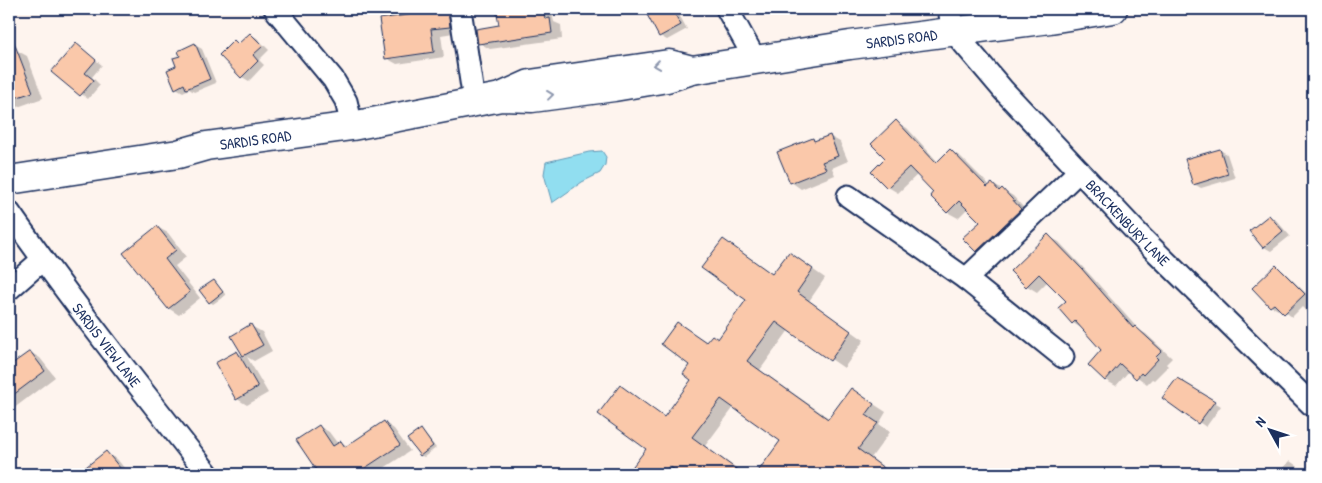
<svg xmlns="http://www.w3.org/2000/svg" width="1322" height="483" font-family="'Patrick Hand',sans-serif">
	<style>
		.water { fill: #91def0; stroke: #6298b6 }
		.shadow { fill: #0003 }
		.building { fill: #fac8aa; stroke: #1b2f5e }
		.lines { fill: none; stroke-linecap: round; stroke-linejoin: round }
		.minor-casing { stroke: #1b2f5e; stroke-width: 25 }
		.major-casing { stroke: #1b2f5e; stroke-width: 31 }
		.minor { stroke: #fff; stroke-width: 21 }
		.major { stroke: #fff; stroke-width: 28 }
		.oneway { stroke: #8d97ae }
		.labels { text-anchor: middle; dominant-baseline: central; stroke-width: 4.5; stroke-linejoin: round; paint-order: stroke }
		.street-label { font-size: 15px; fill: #1b2f5e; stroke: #fff }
	</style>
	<rect width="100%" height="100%" fill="#fef4ee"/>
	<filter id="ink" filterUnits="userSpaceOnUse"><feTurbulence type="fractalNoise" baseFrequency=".02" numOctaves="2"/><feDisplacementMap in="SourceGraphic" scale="10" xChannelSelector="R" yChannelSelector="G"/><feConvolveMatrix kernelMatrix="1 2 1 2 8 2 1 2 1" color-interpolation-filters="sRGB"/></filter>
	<g filter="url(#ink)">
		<!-- water -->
		<path class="water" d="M602,151L606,157L605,165L600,173L582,182L552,203L544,174L546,162L589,152Z"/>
		<!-- shadow -->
		<path class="shadow" d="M158,9H174L168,15Z
			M498,9H551L554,22L561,25L562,39L490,49L479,43L500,27Z
			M645,9H676L687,29L667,40L660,36Z
			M448,10L458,16L460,32L441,35L444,57L397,64L386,58Z
			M250,34L257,38L269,50L259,60L264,65L249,81L242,77L234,42L239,45Z
			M76,45L102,65L92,77L100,85L88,99L53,72Z
			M195,45L202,49L216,83L194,92L189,89L183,92L176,88L178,66L182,56Z
			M16,50L27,56L43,98L9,110V53Z
			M896,122L907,128L938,162L950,150L961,157L990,186L992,184L1013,196L1031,216L987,257L977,251L982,222L968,208L958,218L947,212L935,192L918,174L898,193L888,187L887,158Z
			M829,136L840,142L848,161L832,168L835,175L801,189L791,182L813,139L816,141Z
			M1220,150L1227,154L1235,178L1201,188L1194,184Z
			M1269,216L1276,220L1290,236L1271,251L1264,247Z
			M157,227L168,233L186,257L175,266L200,298L179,315L168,308Z
			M1048,236L1059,242L1092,277L1139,330L1146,334L1172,358L1166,364L1168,366L1154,380L1152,379L1147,384L1129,371L1116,386L1105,380L1103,350L1083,329L1073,323L1068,301L1048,281L1037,292L1027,286Z
			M723,240L773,275L789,253L825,278L809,301L864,340L844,368L789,330L760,370L830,419L852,390L886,412L879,424L890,432L871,458L893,474H759L782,441L734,407L705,446L744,474H633L630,472L648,449L620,387L665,418L693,380L691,365L678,324L707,342L718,340L748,300Z
			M1276,267L1283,271L1312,299L1313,298V318L1302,307L1292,317L1280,308L1278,310L1271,306Z
			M214,281L226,295L213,304L210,302Z
			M251,326L262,332L272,351L254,361L247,357L268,393L247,405L237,399V352L245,357L233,336Z
			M30,352L40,358L55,377L9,412V368Z
			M1177,380L1221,406L1206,427L1164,398Z
			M384,422L394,429L410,451L375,474H320L297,441L319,426L329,432L338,444L341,442L349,447Z
			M421,431L424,433L436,448L424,457L420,455Z
			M106,453L117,459L129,474H93L88,468Z
			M1290,461L1297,466L1306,474H1277Z"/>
		<!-- building -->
		<path class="building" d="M448,9L450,27L431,29L434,52L385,59L379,19Z
			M496,9H543L545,19L550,18L552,33L478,44L476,29L499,25Z
			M644,9H672L681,25L659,37Z
			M10,32L33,92L9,100V33Z
			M250,33L263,46L253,55L258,61L241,78L219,55L234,40L238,44Z
			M76,43L96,60L85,73L94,80L80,96L51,72Z
			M195,43L210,79L186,89L184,84L175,89L167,70L176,66L173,58L180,56L178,51Z
			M896,120L936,163L950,149L987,187L992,183L999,191L1002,188L1021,209L976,252L962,238L980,222L959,201L947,213L930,196L933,192L909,167L887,188L871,172L885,158L871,144Z
			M830,135L838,156L822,162L826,169L790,183L777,152L813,138L814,141Z
			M1220,149L1228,174L1193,185L1185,159Z
			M1269,215L1283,231L1263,248L1249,231Z
			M157,226L176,250L165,259L190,292L168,309L123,253Z
			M1048,234L1082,269L1133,328L1135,326L1162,351L1156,357L1158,359L1143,375L1141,373L1136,379L1120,364L1105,381L1088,365L1101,350L1075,321L1072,324L1058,308L1066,301L1039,274L1026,287L1010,271Z
			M723,239L772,274L789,252L813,269L797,292L851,331L830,361L776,322L747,361L828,419L851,388L874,404L866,415L878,423L858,449L892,474H756L780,441L721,399L692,437L743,474H681L669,466L663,474H627L646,449L598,414L620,385L664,417L691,380L683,374L689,365L661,344L677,322L706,342L712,335L718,339L746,300L701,268Z
			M1276,265L1305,294L1284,314L1274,304L1270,307L1252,288Z
			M214,280L223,292L209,303L199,290Z
			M251,324L263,345L243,356L231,336Z
			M30,351L45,371L9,398V366Z
			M237,351L258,387L236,400L215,363Z
			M1177,378L1215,401L1198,424L1162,398Z
			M384,421L400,445L356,474H319L296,440L319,425L333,446L341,441L345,447Z
			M421,429L433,446L420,456L407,439Z
			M106,451L125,474H77Z"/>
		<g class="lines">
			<!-- minor casing -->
			<g class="minor-casing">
				<g id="minor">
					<path d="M275,9L333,79L346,101L352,126"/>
					<path d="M460,9L474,101"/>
					<path d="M727,9L755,59"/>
					<path id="s1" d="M949,9L953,31L1004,91L1144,240L1313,406"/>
					<path d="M848,196L966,279L1063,357"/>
					<path id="s2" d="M9,212C72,302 140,388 208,474"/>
					<path d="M966,279L1079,171"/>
					<path d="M9,289L42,260"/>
				</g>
			</g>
			<!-- major casing -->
			<g class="major-casing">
				<g id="major">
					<path id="s3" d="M692,70L850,45L1050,19L1113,9"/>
					<path id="s4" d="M9,180L178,154L206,146L352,126L501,97L532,98L614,87L667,78L692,70L669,64L530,84L501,97"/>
				</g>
			</g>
			<!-- minor -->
			<use href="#minor" class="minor"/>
			<!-- major -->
			<use href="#major" class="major"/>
		</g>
		<!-- one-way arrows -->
		<defs><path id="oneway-chevron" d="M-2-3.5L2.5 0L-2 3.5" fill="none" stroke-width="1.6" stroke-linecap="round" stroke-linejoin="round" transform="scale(1.25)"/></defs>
		<g class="oneway">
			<use href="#oneway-chevron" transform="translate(657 65) rotate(172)"/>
			<use href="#oneway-chevron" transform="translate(550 95) rotate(-7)"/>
		</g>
	</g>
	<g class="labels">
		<!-- street labels -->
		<g class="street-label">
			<text stroke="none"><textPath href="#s3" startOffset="212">SARDIS ROAD</textPath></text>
			<text stroke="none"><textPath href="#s4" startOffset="250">SARDIS ROAD</textPath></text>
			<text stroke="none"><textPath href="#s1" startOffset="282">BRACKENBURY LANE</textPath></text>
			<text stroke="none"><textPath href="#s2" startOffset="165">SARDIS VIEW LANE</textPath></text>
		</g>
	</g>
	<!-- margin -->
	<rect width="1322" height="483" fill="none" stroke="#fff" stroke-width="30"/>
	<rect x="15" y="15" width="1292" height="453" fill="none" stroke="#1b2f5e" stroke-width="2" filter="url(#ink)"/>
	<!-- north arrow -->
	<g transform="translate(1270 430) rotate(310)" stroke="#ffffff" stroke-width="4" paint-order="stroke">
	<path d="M0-4L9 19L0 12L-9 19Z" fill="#1b2f5e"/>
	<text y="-8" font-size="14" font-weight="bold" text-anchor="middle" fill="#1b2f5e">N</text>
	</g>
</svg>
